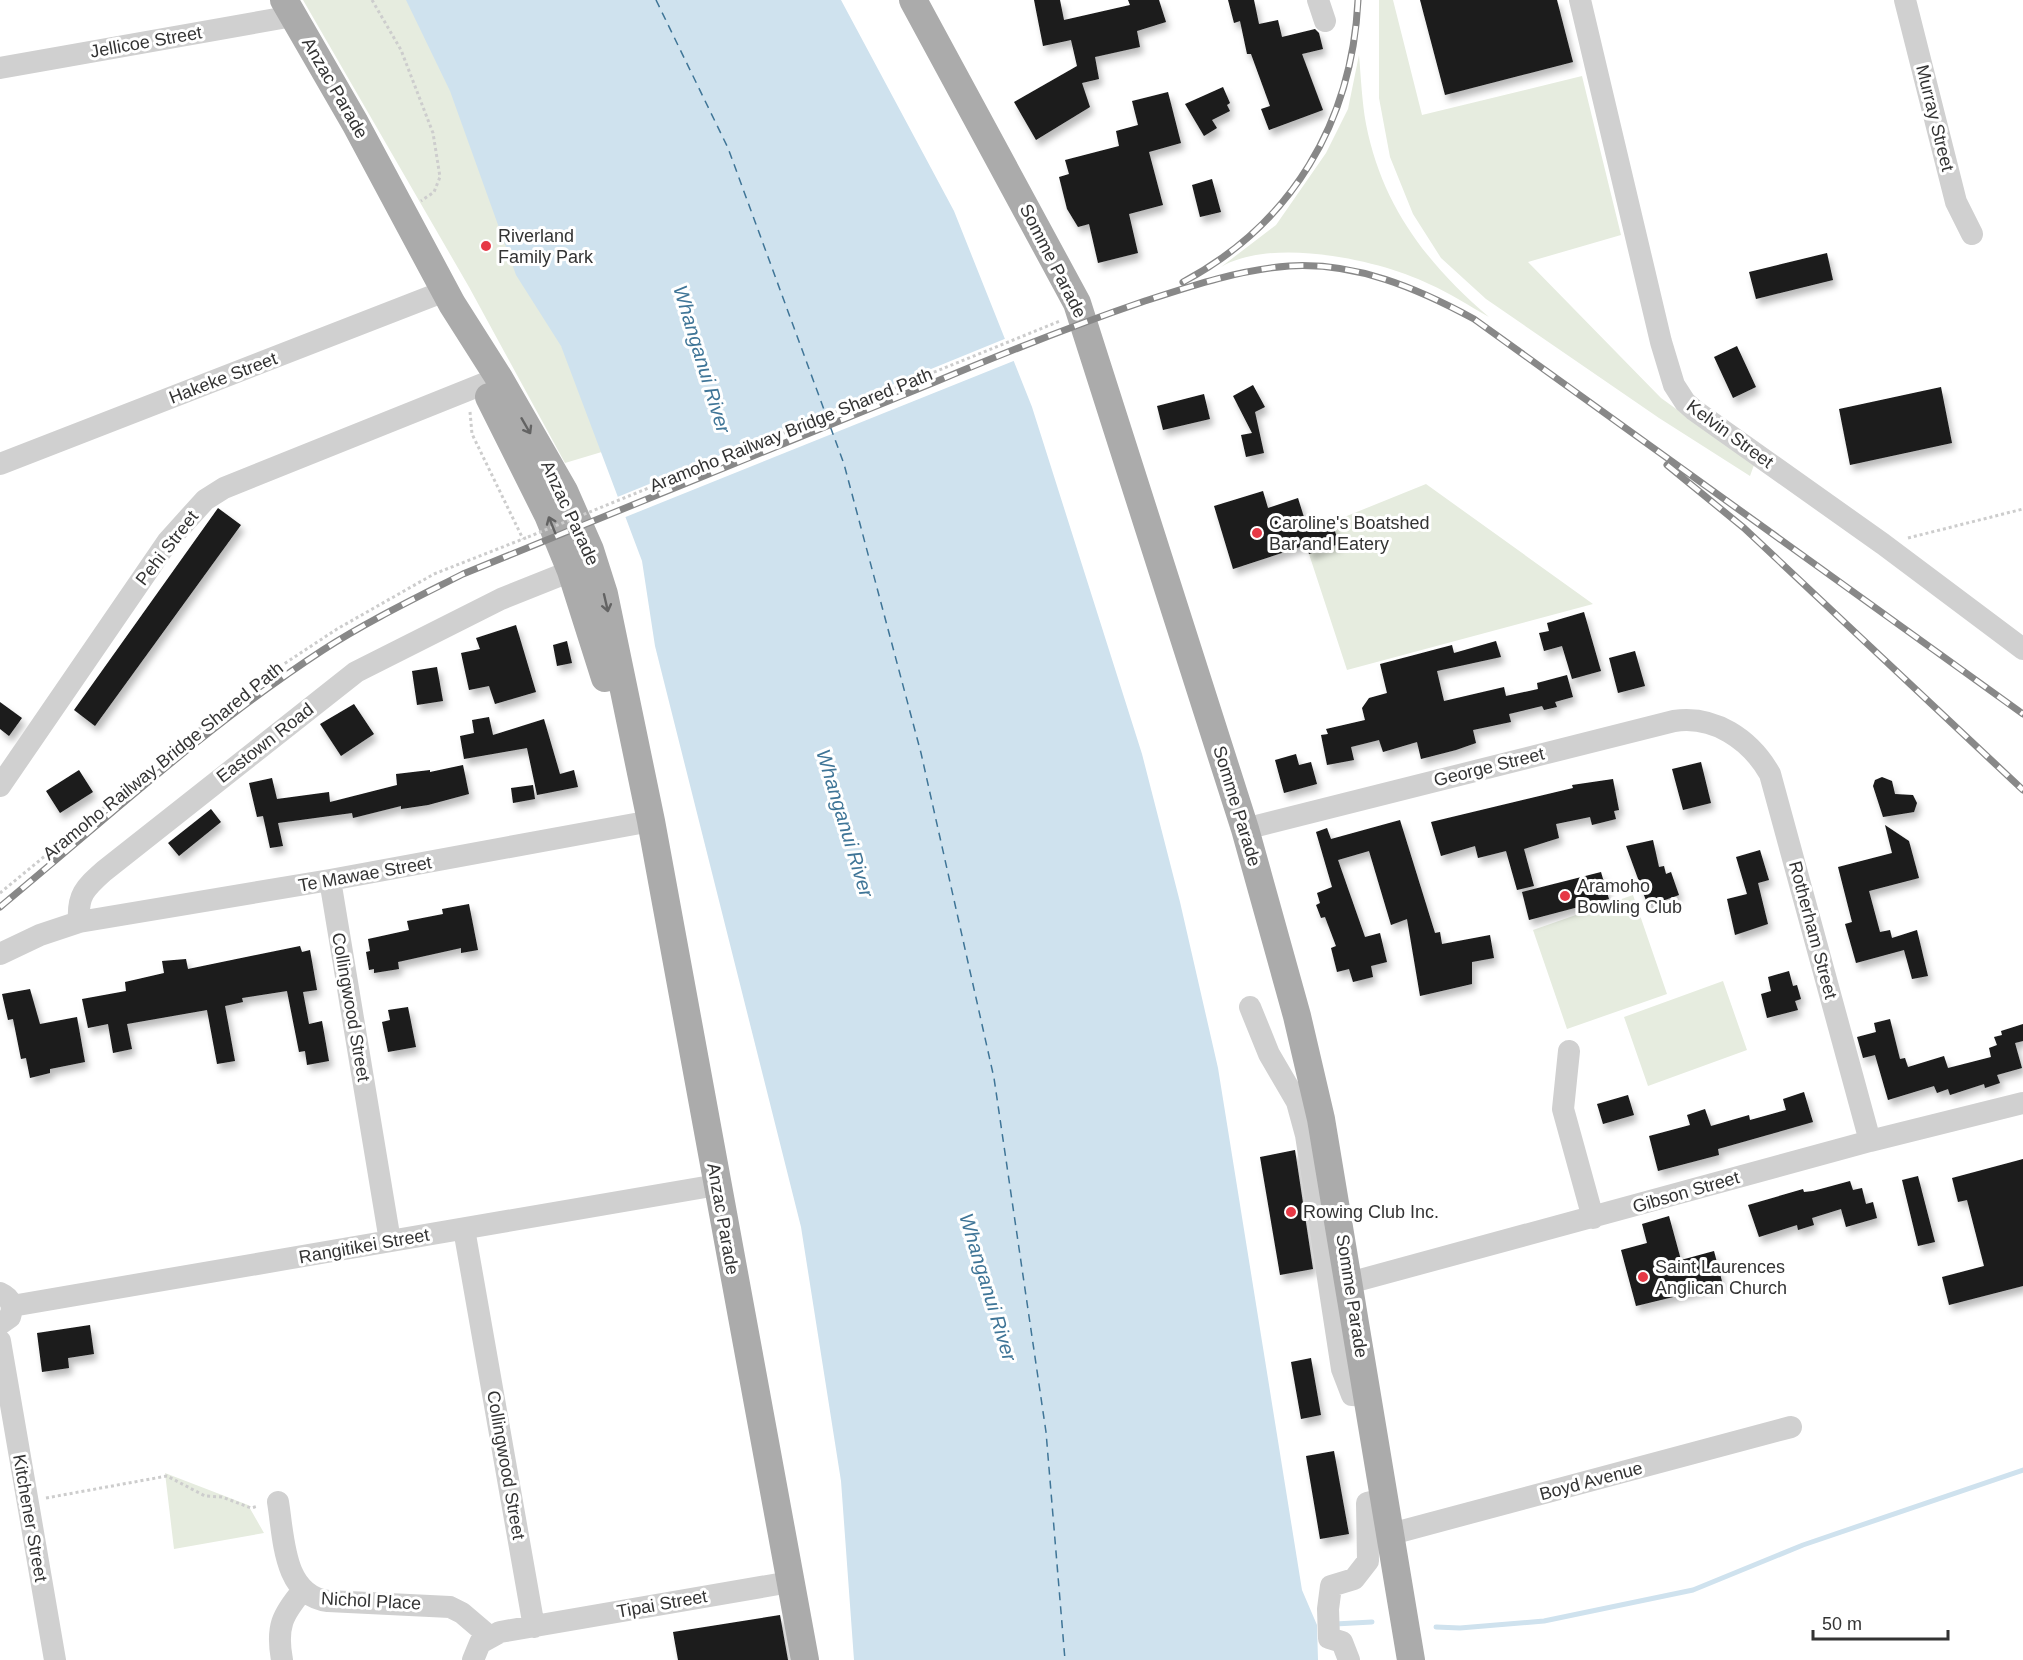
<svg xmlns="http://www.w3.org/2000/svg" width="2023" height="1660" font-family="Arial,sans-serif">
	<style>
		.green { fill: #e6ecdf }
		.water { fill: #cfe2ee }
		.pier { fill: #fff }
		.lines { fill: none; stroke-linecap: round; stroke-linejoin: round }
		.stream { stroke: #cfe2ee; stroke-width: 5 }
		.ferry { stroke: #3f7597; stroke-width: 1.5; stroke-dasharray: 8 6; stroke-linecap: butt }
		.building { fill: #1a1a1a; filter: url(#shadow) }
		.path { stroke: #cdcdcd; stroke-width: 3; stroke-dasharray: 3 3; stroke-linecap: butt }
		.minor { stroke: #d0d0d0; stroke-width: 22 }
		.major { stroke: #ababab; stroke-width: 28 }
		.rail-casing { stroke: #888; stroke-width: 7 }
		.rail { stroke: #fff; stroke-width: 4.5; stroke-dasharray: 14; stroke-linecap: butt }
		.path-bridge { stroke: #cdcdcd; stroke-width: 3; stroke-dasharray: 3 3; stroke-linecap: butt }
		.oneway { stroke: #636363 }
		.poi-dot { fill: #e63946; stroke: #fff; stroke-width: 2 }
		.labels { text-anchor: middle; dominant-baseline: central; stroke-width: 6; stroke-linejoin: round; paint-order: stroke }
		.street-label { font-size: 18px; fill: #333; stroke: #fff }
		.poi-label { font-size: 18px; fill: #333; stroke: #fff; text-anchor: start }
		.water-label { font-size: 20px; font-style: italic; fill: #3f7597; stroke: #fff }
	</style>
	<defs>
		<filter id="shadow"><feDropShadow dx="3.5" dy="6" stdDeviation="3" flood-color="#0004"/></filter>
	</defs>
	<rect width="100%" height="100%" fill="#fff"/>
	<!-- green -->
	<path class="green" d="M303,0H418L605,451L565,463L469,287Z
		M1379,0H1393L1422,115L1582,76L1621,235L1528,262L1661,398L1754,465L1750,476L1659,418L1486,299L1441,258L1413,214L1390,157L1379,98Z
		M1359,55C1361,78 1362,102 1366,124C1382,206 1427,264 1489,317C1469,306 1450,293 1429,284C1378,259 1271,237 1221,267L1276,225L1326,153L1348,109Z
		M1426,484L1593,604L1347,670L1309,554L1339,544L1332,522Z
		M1633,895L1667,994L1567,1029L1533,930Z
		M1723,981L1747,1050L1648,1086L1624,1017Z
		M165,1473L248,1505L264,1533L174,1549Z"/>
	<!-- water -->
	<path class="water" d="M406,0H841L954,211L1032,407L1142,754L1180,902L1218,1068L1302,1590L1317,1625L1318,1660H854L841,1481L801,1227L655,646L642,561L561,346L516,275L450,91Z"/>
	<!-- pier -->
	<path class="pier" d="M1007,338L1016,360L623,518L615,498Z"/>
	<g class="lines">
		<!-- stream -->
		<path class="stream" d="M1335,1624L1372,1622
			M1436,1627L1460,1628L1544,1621L1693,1590L1803,1545L2023,1470"/>
		<!-- ferry -->
		<path class="ferry" d="M656,0L728,148L844,464L921,753L994,1078L1046,1432L1065,1660"/>
	</g>
	<!-- building -->
	<path class="building" d="M1034,0H1060L1064,20L1130,5L1128,0H1159L1166,22L1137,31L1140,47L1095,57L1099,79L1082,83L1090,107L1036,140L1014,102L1077,66L1071,40L1043,46Z
		M1228,0H1254L1259,24L1278,20L1282,37L1315,29L1319,33L1323,49L1302,54L1323,110L1269,130L1261,109L1270,106L1251,54H1247L1240,21L1234,23Z
		M1420,0H1557L1573,62L1445,95Z
		M1223,87L1230,103L1227,105L1230,111L1212,120L1217,128L1204,136L1185,104Z
		M1168,92L1181,143L1149,152L1163,205L1129,214L1138,253L1098,263L1089,224L1078,227L1067,209L1059,177L1069,174L1065,160L1119,146L1116,131L1138,125L1132,101Z
		M1212,179L1221,212L1200,217L1192,185Z
		M1827,253L1833,280L1756,299L1749,272Z
		M1737,346L1756,387L1733,398L1714,357Z
		M1253,385L1265,407L1255,412L1264,453L1246,457L1241,435L1252,433L1233,396Z
		M1941,387L1952,443L1850,465L1839,409Z
		M1204,394L1210,419L1163,430L1157,406Z
		M1263,491L1268,508L1298,498L1308,530L1332,522L1339,544L1309,554L1306,545L1233,569L1214,506Z
		M218,508L241,525L95,726L74,710Z
		M1584,612L1601,671L1572,679L1562,646L1544,651L1539,633L1549,631L1547,623Z
		M516,625L536,692L495,704L489,686L469,690L461,653L480,649L476,638Z
		M567,641L572,663L557,666L553,645Z
		M1496,641L1501,657L1437,671L1444,701L1504,687L1506,696L1538,689L1537,683L1567,675L1573,697L1555,702L1557,707L1544,710L1542,706L1509,714L1511,722L1473,730L1476,743L1456,750L1421,759L1417,742L1383,752L1379,740L1351,747L1354,760L1327,765L1321,735L1328,734L1326,729L1365,720L1362,708L1369,698L1387,693L1380,664L1452,645L1454,653Z
		M1635,651L1645,686L1618,693L1609,658Z
		M437,667L443,701L417,705L412,671Z
		M0,702L22,718L9,736L0,729Z
		M354,704L374,734L341,756L320,724Z
		M489,717L493,735L544,719L560,774L574,770L578,787L537,795L527,748L464,759L460,736L474,733L472,720Z
		M1296,754L1299,765L1311,762L1317,784L1284,793L1275,760Z
		M1701,762L1711,803L1683,810L1672,769Z
		M463,765L469,794L428,805L401,809V806L353,818L352,813L278,823L283,846L270,848L263,816L257,817L249,783L272,778L277,799L329,792L330,802L397,785L396,774L430,770V772Z
		M79,770L93,792L60,813L46,791Z
		M1882,777L1892,781L1895,794L1913,795L1917,803L1914,812L1883,817L1873,786L1875,780Z
		M1613,779L1619,810L1614,811L1616,819L1592,825L1590,817L1556,824L1559,838L1524,849L1534,886L1517,890L1506,851L1478,858L1475,846L1441,856L1431,822L1573,788L1572,785Z
		M533,785L535,799L513,803L511,788Z
		M211,809L221,822L179,856L168,843Z
		M1400,820L1435,933L1440,932L1442,944L1490,935L1494,958L1472,962V984L1420,996L1407,919L1391,925L1369,851L1338,860L1365,937L1380,933L1387,962L1371,966L1373,977L1353,982L1349,969L1337,972L1331,948L1336,946L1325,917L1321,918L1316,905L1320,903L1317,893L1332,887L1316,832L1327,828L1331,839Z
		M1885,825L1909,841L1919,878L1869,891L1880,932L1890,930L1892,938L1917,930L1928,976L1912,979L1904,950L1856,963L1845,924L1852,922L1838,867L1892,853Z
		M1653,840L1659,867L1664,866L1666,874L1671,872L1679,895L1648,906L1626,846Z
		M1760,850L1769,880L1758,883L1768,924L1735,935L1727,899L1747,894L1736,857Z
		M1601,872L1609,899L1529,920L1522,892Z
		M469,904L478,950L461,953V948L398,962L399,969L374,973V969L369,970L366,952L370,951L368,939L409,930L407,921L443,914L442,909Z
		M300,946L302,952L310,950L317,990L303,992L309,1024L322,1021L329,1061L307,1065L305,1051L299,1052L287,991L242,998L243,1002L225,1006L235,1061L217,1064L207,1010L127,1024L132,1049L113,1053L108,1024L88,1028L82,999L126,991L125,982L164,973L162,961L186,959L188,969Z
		M1789,971L1793,986L1797,985L1801,999L1795,1001L1798,1010L1767,1018L1761,994L1771,991L1768,977Z
		M30,989L40,1024L77,1017L85,1062L50,1069V1073L30,1078L26,1058L21,1059L13,1019L8,1020L2,994Z
		M408,1007L416,1047L388,1052L382,1022L390,1020L388,1010Z
		M1890,1019L1900,1059L1905,1058L1908,1067L1944,1056L1948,1068L1991,1057L1989,1048L1997,1045L1994,1037L2002,1035L2001,1031L2023,1024V1041L2015,1043L2022,1068L1997,1075L2000,1083L1985,1088L1984,1084L1950,1095L1948,1089L1937,1093L1934,1086L1888,1100L1875,1055L1863,1058L1857,1037L1876,1032L1874,1023Z
		M1804,1092L1813,1122L1718,1149L1719,1155L1658,1171L1649,1136L1690,1125L1687,1115L1705,1109L1711,1126L1749,1115L1750,1120L1786,1110L1783,1099Z
		M1628,1095L1634,1115L1603,1124L1597,1104Z
		M1295,1150L1313,1269L1280,1275L1260,1157Z
		M2023,1159V1286L1949,1305L1942,1277L1984,1266L1967,1200L1958,1202L1952,1178Z
		M1918,1176L1935,1242L1918,1246L1902,1180Z
		M1850,1181L1853,1190L1862,1188L1866,1204L1873,1202L1877,1218L1846,1227L1841,1209L1812,1218L1814,1225L1798,1230L1797,1225L1759,1237L1748,1205L1803,1189L1804,1192L1813,1191Z
		M1669,1216L1681,1260L1714,1251L1723,1285L1636,1306L1621,1250L1647,1243L1642,1224Z
		M90,1325L94,1354L68,1358L69,1368L42,1372L37,1333Z
		M1311,1358L1321,1415L1301,1419L1291,1362Z
		M1334,1451L1349,1534L1320,1539L1306,1456Z
		M780,1615L788,1660H678L673,1632Z"/>
	<g class="lines">
		<!-- path -->
		<path class="path" d="M372,0L401,50L433,133L440,177L434,192L421,201
			M470,412L472,434L523,539
			M1908,538L2023,509
			M0,893L255,683L337,629L434,574L528,537
			M46,1498L167,1476L205,1496L222,1497L251,1508L258,1506"/>
		<!-- minor -->
		<path class="minor" d="M1318,0L1325,21
			M1580,0L1661,342L1674,385L1685,402L1694,410L1883,544L2023,649
			M1905,0L1956,202L1972,234
			M0,68L293,16
			M0,464L445,291
			M0,786L168,541L205,500L224,488L483,384
			M1245,829L1674,721C1714,715 1750,739 1770,774L1870,1141
			M330,880L390,1241
			M79,922C77,895 85,888 104,871L356,672L501,599L571,571
			M0,954L40,935L79,922L330,880L651,821
			M1250,1007L1269,1054L1297,1102L1306,1135L1342,1369L1352,1395L1368,1396
			M1569,1051L1563,1109L1593,1218
			M464,1229L534,1627
			M1349,1283L1870,1141L2023,1103
			M0,1293C11,1298 14,1306 10,1317L0,1324
			M12,1306L717,1185
			M0,1341L55,1660
			M278,1502C284,1538 283,1595 328,1601L450,1607L462,1613L489,1636
			M1391,1534L1791,1427
			M282,1660C276,1627 282,1615 303,1590
			M473,1660L480,1643L500,1632L790,1582
			M1349,1660L1342,1642L1329,1638L1328,1609L1331,1586L1354,1579L1368,1561L1367,1503L1384,1499"/>
		<!-- major -->
		<path class="major" d="M284,0L355,123L452,304L499,378L564,491L590,550L604,594L651,821L805,1660
			M913,0L1077,303L1245,829L1297,1016L1321,1119L1411,1660
			M489,397L548,515L571,571L605,678"/>
		<!-- rail casing -->
		<g class="rail-casing">
			<path id="rail" d="M1183,282C1292,224 1352,122 1358,0
				M1667,465L1744,528L2023,790
				M0,907C106,819 208,725 323,650C368,621 416,598 463,574C620,510 778,446 935,382C1004,353 1072,326 1142,302C1191,286 1238,270 1289,266C1356,262 1417,288 1474,319L2023,714"/>
		</g>
		<!-- rail -->
		<use href="#rail" class="rail"/>
		<!-- path-bridge -->
		<path class="path-bridge" d="M528,537L1060,321"/>
	</g>
	<!-- one-way arrows -->
	<defs><path id="oneway-shaft" d="M-6 0H5M1.5-3L5.5 0L1.5 3" fill="none" stroke-width="1.6" stroke-linecap="round" stroke-linejoin="round" transform="scale(1.5)"/></defs>
	<g class="oneway">
		<use href="#oneway-shaft" transform="translate(526 426) rotate(60)"/>
		<use href="#oneway-shaft" transform="translate(552 525) rotate(-112)"/>
		<use href="#oneway-shaft" transform="translate(606 603) rotate(77)"/>
	</g>
	<!-- markers -->
	<g class="poi-dot">
		<circle cx="486" cy="246" r="6"/>
		<circle cx="1257" cy="533" r="6"/>
		<circle cx="1565" cy="896" r="6"/>
		<circle cx="1291" cy="1212" r="6"/>
		<circle cx="1643" cy="1277" r="6"/>
	</g>
	<g class="labels">
		<!-- street labels -->
		<g class="street-label">
			<text transform="translate(146 42) rotate(-10)">Jellicoe Street</text>
			<text transform="translate(335 88) rotate(60)">Anzac Parade</text>
			<text transform="translate(1935 118) rotate(76)">Murray Street</text>
			<text transform="translate(1053 261) rotate(63)">Somme Parade</text>
			<text transform="translate(223 378) rotate(-21)">Hakeke Street</text>
			<text transform="translate(791 430) rotate(-22)">Aramoho Railway Bridge Shared Path</text>
			<text transform="translate(1730 434) rotate(36)">Kelvin Street</text>
			<text transform="translate(570 513) rotate(65)">Anzac Parade</text>
			<text transform="translate(167 548) rotate(-52)">Pehi Street</text>
			<text transform="translate(265 743) rotate(-38)">Eastown Road</text>
			<text transform="translate(163 761) rotate(-39)">Aramoho Railway Bridge Shared Path</text>
			<text transform="translate(1489 767) rotate(-14)">George Street</text>
			<text transform="translate(1237 806) rotate(73)">Somme Parade</text>
			<text transform="translate(365 874) rotate(-10)">Te Mawae Street</text>
			<text transform="translate(1813 930) rotate(75)">Rotherham Street</text>
			<text transform="translate(351 1007) rotate(80)">Collingwood Street</text>
			<text transform="translate(1686 1192) rotate(-16)">Gibson Street</text>
			<text transform="translate(723 1219) rotate(80)">Anzac Parade</text>
			<text transform="translate(364 1246) rotate(-10)">Rangitikei Street</text>
			<text transform="translate(1352 1296) rotate(81)">Somme Parade</text>
			<text transform="translate(506 1465) rotate(80)">Collingwood Street</text>
			<text transform="translate(1591 1481) rotate(-15)">Boyd Avenue</text>
			<text transform="translate(30 1518) rotate(80)">Kitchener Street</text>
			<text transform="translate(371 1601) rotate(3)">Nichol Place</text>
			<text transform="translate(662 1604) rotate(-10)">Tipai Street</text>
		</g>
		<!-- poi labels -->
		<g class="poi-label">
			<text x="498" y="236">Riverland<tspan x="498" dy="21">Family Park</tspan></text>
			<text x="1269" y="523">Caroline's Boatshed<tspan x="1269" dy="21">Bar and Eatery</tspan></text>
			<text x="1577" y="886">Aramoho<tspan x="1577" dy="21">Bowling Club</tspan></text>
			<text x="1303" y="1212">Rowing Club Inc.</text>
			<text x="1655" y="1267">Saint Laurences<tspan x="1655" dy="21">Anglican Church</tspan></text>
		</g>
		<!-- water labels -->
		<g class="water-label">
			<text transform="translate(702 359) rotate(73)">Whanganui River</text>
			<text transform="translate(845 823) rotate(73)">Whanganui River</text>
			<text transform="translate(988 1287) rotate(73)">Whanganui River</text>
		</g>
	</g>
	<!-- scale -->
	<path d="M1813 1630v9h135v-9" fill="none" stroke="#333333" stroke-width="3"/>
	<text x="1822" y="1630" font-size="18" fill="#333333" stroke="#ffffff" stroke-width="4.5" paint-order="stroke">50 m</text>
</svg>
